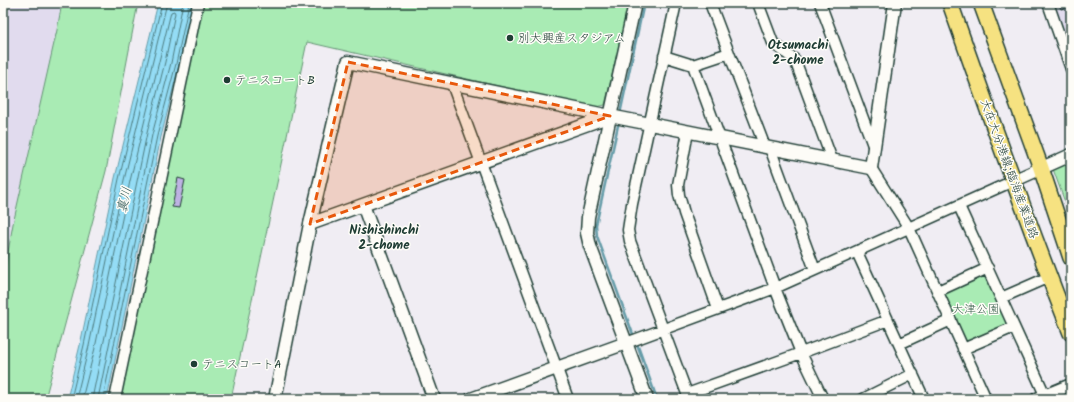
<svg xmlns="http://www.w3.org/2000/svg" width="1074" height="402" font-family="Kalam,'Klee One',sans-serif">
	<style>
		.built { fill: #e1dbee }
		.green { fill: #a9ebb4; stroke: #649474 }
		.water { fill: #94dcf5; stroke: #659ca8 }
		.lines { fill: none; stroke-linecap: round; stroke-linejoin: round }
		.shore { stroke: #4e7d81; stroke-width: 1 }
		.stream { stroke: #659ca8; stroke-width: 2.5 }
		.building { fill: #beb2e3; stroke: #1f3d34 }
		.minor-casing { stroke: #1f3d34; stroke-width: 13 }
		.tertiary-casing { stroke: #1f3d34; stroke-width: 15 }
		.primary-casing { stroke: #1f3d34; stroke-width: 18 }
		.minor { stroke: #fdfcf7; stroke-width: 10 }
		.tertiary { stroke: #fdfcf7; stroke-width: 12 }
		.primary { stroke: #f6e281; stroke-width: 15 }
		.marked { fill: #e8590c; fill-opacity: 0.2; stroke: #e8590c; stroke-width: 3; stroke-dasharray: 8 5; stroke-linejoin: round }
		.poi-dot { fill: #1f3d34; stroke: #fdfcf7; stroke-width: 1.5 }
		.labels { text-anchor: middle; dominant-baseline: central; stroke-width: 3; stroke-linejoin: round; paint-order: stroke }
		.poi-label { font-size: 12px; fill: #1f3d34; stroke: #fdfcf7; text-anchor: start }
		.street-label { font-size: 12px; fill: #1f3d34; stroke: #fdfcf7 }
		.park-label { font-size: 12px; fill: #3b604e; stroke: #fdfcf7 }
		.neighbourhood-label { font-size: 13px; font-weight: bold; fill: #1f3d34; stroke: #fdfcf7 }
		.water-label { font-size: 13px; font-style: italic; fill: #365d5b; stroke: #fdfcf7 }
	</style>
	<rect width="100%" height="100%" fill="#f0edf3"/>
	<filter id="ink" filterUnits="userSpaceOnUse"><feTurbulence type="fractalNoise" baseFrequency=".025" numOctaves="2"/><feDisplacementMap in="SourceGraphic" scale="8" xChannelSelector="R" yChannelSelector="G"/><feConvolveMatrix kernelMatrix="1 2 1 2 8 2 1 2 1" color-interpolation-filters="sRGB"/></filter>
	<g filter="url(#ink)">
		<!-- built -->
		<path class="built" d="M3,3H62L57,30L3,280Z
			M1051,3H1071V58Z"/>
		<!-- green -->
		<path class="green" d="M62,3H138L106,171L45,399H3V280L13,224L57,30Z
			M199,3H629L605,105L593,108L307,42L231,399H116Z
			M1071,161V219L1053,169Z
			M984,274L988,275L1008,325L967,344L964,342L943,296L944,292Z"/>
		<!-- water -->
		<path class="water" d="M158,3H193L179,65L161,137L107,399H67L80,345L115,178Z"/>
		<g class="lines">
			<!-- shore -->
			<path class="shore" d="M71,399L84,345L119,179L162,3
				M76,399L89,346L124,180L167,3
				M82,399L95,348L130,181L171,12L174,11L175,13L165,62L147,133L92,399
				M98,399L152,135L171,63L183,3
				M103,399L157,136L176,64L189,3"/>
			<!-- stream -->
			<path class="stream" d="M620,114L644,3
				M619,121L596,225L597,236L634,337
				M636,341L657,399"/>
		</g>
		<!-- building -->
		<path class="building" d="M1058,3H1071V6L1061,9Z
			M178,178L185,180L179,208L172,207Z"/>
		<g class="lines">
			<!-- minor casing -->
			<g class="minor-casing">
				<path id="minor" d="M676,3L632,204L628,230L630,241L689,399
					M710,3L729,53
					M758,3L773,43L795,60L832,160
					M820,3L874,148
					M1048,3L1071,69
					M664,56L693,65L729,53L765,147
					M693,65L775,288L801,353L823,399
					M452,84L568,399
					M688,132L678,185L679,195L684,213L718,309
					M770,148L815,270
					M871,168L909,228L986,399
					M959,206L1045,395
					M857,252L924,399
					M938,291L988,268
					M1001,298L1049,277
					M626,343L775,288L1013,181
					M899,344L951,320
					M963,349L1014,327
					M687,394L801,353L888,320
					M115,399L198,3
					M863,399L913,374"/>
			</g>
			<!-- tertiary casing -->
			<g class="tertiary-casing">
				<path id="tertiary" d="M635,3L588,217L587,233L590,246L647,399
					M1013,181L1071,155
					M363,205L434,399
					M310,224L610,116
					M275,399L310,224L348,62L615,117L871,168L895,3
					M471,399L626,343
					M1037,399L1071,385"/>
			</g>
			<!-- primary casing -->
			<g class="primary-casing">
				<path id="primary" d="M950,3C989,114 1028,224 1071,333
					M981,3L1041,168L1071,258"/>
			</g>
			<!-- minor -->
			<use href="#minor" class="minor"/>
			<!-- tertiary -->
			<use href="#tertiary" class="tertiary"/>
			<!-- primary -->
			<use href="#primary" class="primary"/>
		</g>
	</g>
	<!-- marked area -->
	<path class="marked" d="M348,62L610,116L310,224Z"/>
	<!-- markers -->
	<g class="poi-dot">
		<circle cx="510" cy="38" r="4"/>
		<circle cx="227" cy="80" r="4"/>
		<circle cx="194" cy="364" r="4"/>
	</g>
	<g class="labels">
		<!-- poi labels -->
		<g class="poi-label">
			<text x="518" y="38">別大興産スタジアム</text>
			<text x="235" y="80">テニスコートB</text>
			<text x="202" y="364">テニスコートA</text>
		</g>
		<!-- street labels -->
		<g class="street-label">
			<text transform="translate(1009 169) rotate(70)">大在大分港線;臨海産業道路</text>
		</g>
		<!-- park labels -->
		<g class="park-label">
			<text x="976" y="309">大津公園</text>
		</g>
		<!-- neighbourhood labels -->
		<g class="neighbourhood-label">
			<text x="798" y="45">Otsumachi<tspan x="798" dy="15">2-chome</tspan></text>
			<text x="384" y="230">Nishishinchi<tspan x="384" dy="15">2-chome</tspan></text>
		</g>
		<!-- water labels -->
		<g class="water-label">
			<text transform="translate(125 200) rotate(-77)">裏川</text>
		</g>
	</g>
	<!-- margin -->
	<rect width="1074" height="402" fill="none" stroke="#fdfcf7" stroke-width="16"/>
	<rect x="8" y="8" width="1058" height="386" fill="none" stroke="#1f3d34" stroke-width="1.5" filter="url(#ink)"/>
</svg>
